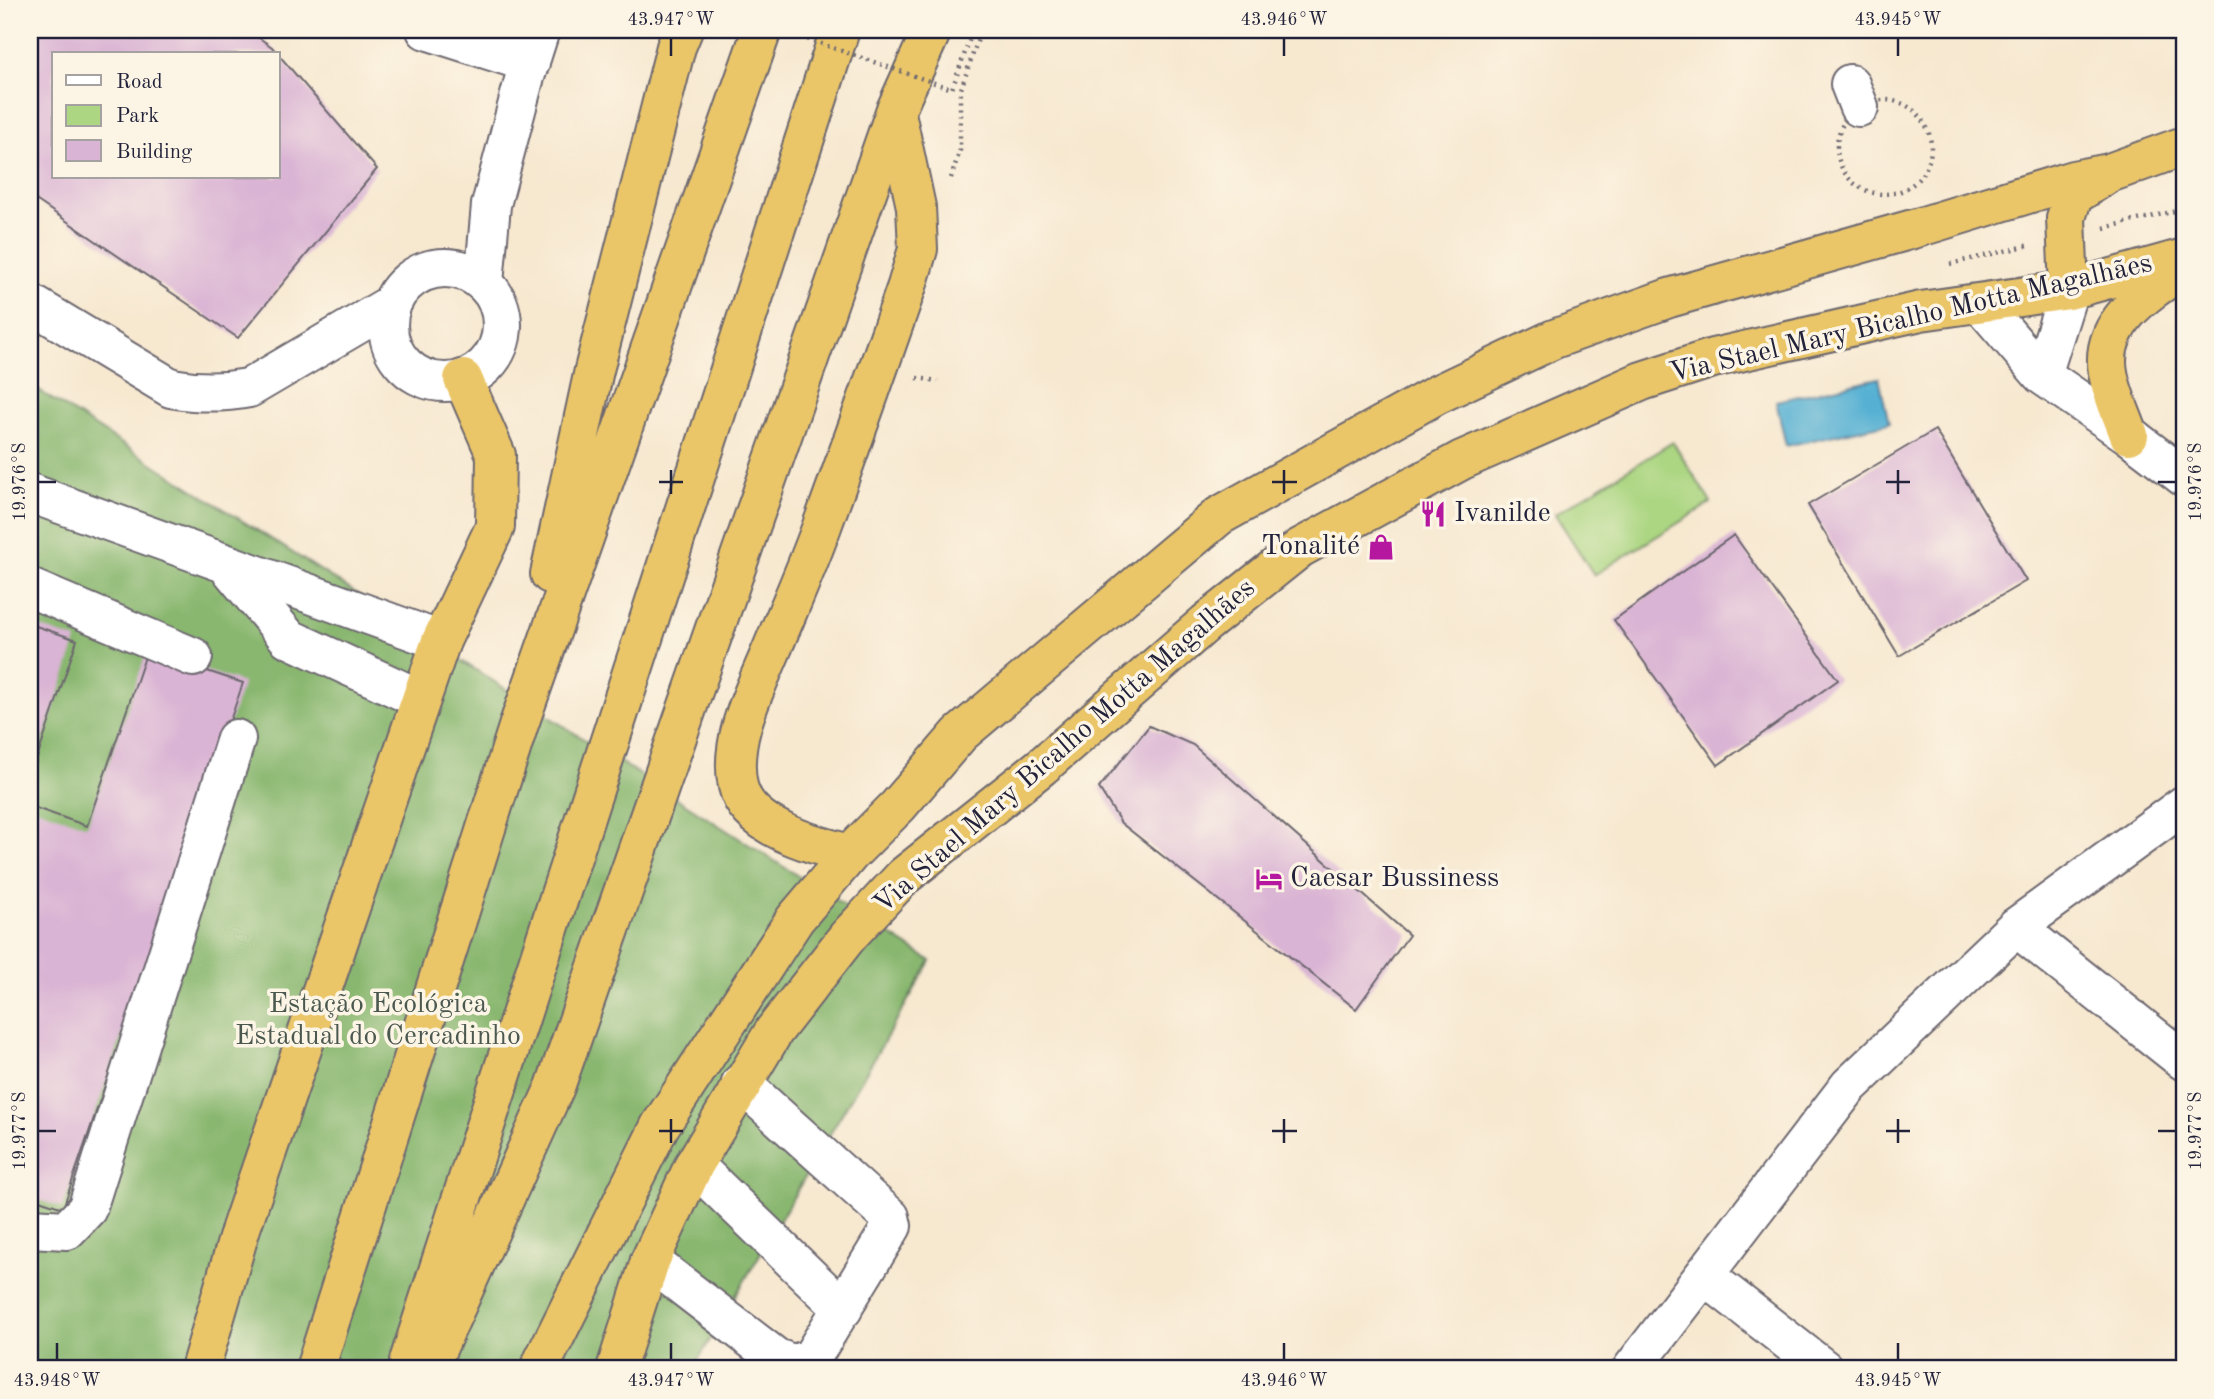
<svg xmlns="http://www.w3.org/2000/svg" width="2214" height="1399" font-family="'Old Standard TT',serif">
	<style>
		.green { fill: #acd682; stroke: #677c5e; stroke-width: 2 }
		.forest { fill: #89b770; stroke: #566c56; stroke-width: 2 }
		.water { fill: #55b0d3; stroke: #3c6987; stroke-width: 2 }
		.building { fill: #dab4d4; fill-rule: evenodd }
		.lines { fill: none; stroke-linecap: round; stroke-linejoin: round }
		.minor-casing { stroke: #6d676f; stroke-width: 42 }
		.highway-casing { stroke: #6d676f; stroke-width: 42 }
		.path { stroke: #6d676f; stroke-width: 4.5; stroke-dasharray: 2 5; stroke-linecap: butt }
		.minor { stroke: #fff; stroke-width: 38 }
		.highway { stroke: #ebc669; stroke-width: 38 }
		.path-bridge { stroke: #6d676f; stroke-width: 4.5; stroke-dasharray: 2 5; stroke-linecap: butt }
		.ticks { fill: none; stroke: #22223b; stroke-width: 2.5 }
		.labels { text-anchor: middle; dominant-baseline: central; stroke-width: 7; stroke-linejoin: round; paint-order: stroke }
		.street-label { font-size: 28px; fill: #22223b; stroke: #fcf5e5 }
		.poi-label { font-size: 28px; fill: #22223b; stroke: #fcf5e5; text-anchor: start }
		.park-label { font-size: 28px; fill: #4b5850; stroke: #fcf5e5 }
		.neatline { fill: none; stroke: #22223b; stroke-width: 2.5 }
		.ticks-label { font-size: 18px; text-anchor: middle; fill: #22223b }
	</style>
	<rect width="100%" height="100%" fill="#fcf5e5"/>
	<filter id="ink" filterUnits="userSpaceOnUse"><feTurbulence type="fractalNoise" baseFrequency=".0143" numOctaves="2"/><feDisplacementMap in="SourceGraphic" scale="14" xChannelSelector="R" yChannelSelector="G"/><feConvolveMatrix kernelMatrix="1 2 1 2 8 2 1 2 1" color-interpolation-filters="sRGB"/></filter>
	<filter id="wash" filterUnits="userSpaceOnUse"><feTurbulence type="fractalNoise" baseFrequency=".00686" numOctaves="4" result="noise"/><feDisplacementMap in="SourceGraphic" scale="28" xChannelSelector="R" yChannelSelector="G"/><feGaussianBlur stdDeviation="1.57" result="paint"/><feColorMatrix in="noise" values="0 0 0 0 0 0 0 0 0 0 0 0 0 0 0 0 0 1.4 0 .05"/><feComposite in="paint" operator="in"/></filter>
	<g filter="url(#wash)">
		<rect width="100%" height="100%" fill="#f7e8d0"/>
		<!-- green -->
		<path class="green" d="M1673,442L1711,503L1594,575L1555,514Z"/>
		<!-- forest -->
		<path class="forest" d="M30,385L931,961L693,1369H30Z"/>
		<!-- water -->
		<path class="water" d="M1879,378L1889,423L1786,446L1776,401Z"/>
		<g id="blocks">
			<!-- building -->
			<path class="building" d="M30,30H248L272,47L377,169L238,338L30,196ZM54,54H278V177H54Z
				M1935,430L2026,581L1899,656L1808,505Z
				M1734,535L1838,680L1718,765L1614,620Z
				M30,624L77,640L30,779Z
				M147,651L243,683L63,1208L30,1197V996L33,987L30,986V806L87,826Z
				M1149,726L1193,745L1409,935L1356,1009L1121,823L1099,788Z"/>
		</g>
	</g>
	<g filter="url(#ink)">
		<use href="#blocks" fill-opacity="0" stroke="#6d676f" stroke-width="2"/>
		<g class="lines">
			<!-- minor casing -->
			<g class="minor-casing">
				<path id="minor" d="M426,30L530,63
					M1850,84L1859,107
					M388 325a57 57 0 1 1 114 0a57 57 0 1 1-114 0Z
					M484,283L491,205L524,80L540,30
					M30,303L171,388C198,393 222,393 249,388L392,304
					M1980,303L2042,375L2129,435L2184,477
					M2042,375L2069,290
					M30,493L441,641
					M227,565L288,638L420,699
					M30,588L193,657
					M2016,927L2184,1061
					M694,1165L843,1309
					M30,1228L67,1230L87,1209L236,739
					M650,1261L775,1357L794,1365L812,1357L889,1231L892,1226L890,1217L741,1083
					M1705,1276L1824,1369
					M1632,1369L1849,1086L2016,927L2184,805"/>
			</g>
			<!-- highway casing -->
			<g class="highway-casing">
				<path id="highway" d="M2069,290L2066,218L2073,196L2104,176
					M2129,435C2122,415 2111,393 2108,372C2099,322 2148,292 2184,268
					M550,574L594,370L676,47L683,30
					M850,854C814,845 747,828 738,786C728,740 755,690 772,649C789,608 807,568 822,526C851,447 879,366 907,286L918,249L916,207L896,113
					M409,1361L840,30
					M200,1369L241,1228L441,641L495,527L496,455L463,379
					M315,1369L519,724L762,30
					M428,1369L555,1087L895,112L932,30
					M539,1369L660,1126L795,919L850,854L898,806L960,734L1219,516L1438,394L1554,339L1669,298L1920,227L2073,180L2109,173L2184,146
					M616,1369L650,1261L694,1165L774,1031L848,936L904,876L1041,767L1206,623L1300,548L1462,460L1642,381L1713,358L1921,311L2069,290L2184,258"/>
			</g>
			<!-- path -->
			<path class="path" d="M1837 147a47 47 0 1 1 94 0a47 47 0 1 1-94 0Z
				M951,178L960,150V92L981,30
				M2104,228L2184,209
				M1950,264L2030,245
				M917,378L938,381"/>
			<!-- minor -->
			<use href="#minor" class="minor"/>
			<!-- highway -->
			<use href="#highway" class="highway"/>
			<!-- path-bridge -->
			<path class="path-bridge" d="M781,30L952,89L973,30"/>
		</g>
	</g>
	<!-- ticks -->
	<path class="ticks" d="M671,38V56M1284,38V56M1898,38V56M671,470V494M1284,470V494M1898,470V494M38,482H56M659,482H683M1272,482H1297M1886,482H1910M2158,482H2176M671,1119V1143M1284,1119V1143M1898,1119V1143M38,1131H56M659,1131H683M1272,1131H1297M1886,1131H1910M2158,1131H2176M57,1343V1360M671,1343V1360M1284,1343V1360M1898,1343V1360"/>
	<!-- icons -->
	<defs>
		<g id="restaurant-bare" transform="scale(2.1)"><path d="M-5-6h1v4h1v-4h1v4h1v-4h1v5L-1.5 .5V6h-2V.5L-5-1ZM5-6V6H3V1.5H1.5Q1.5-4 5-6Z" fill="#b5179e" stroke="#fcf5e5" stroke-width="2.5" paint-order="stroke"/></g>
		<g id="shop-bare" transform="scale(2.1)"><path d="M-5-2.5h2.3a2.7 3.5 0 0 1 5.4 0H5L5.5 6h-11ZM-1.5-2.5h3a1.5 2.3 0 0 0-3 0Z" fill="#b5179e" stroke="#fcf5e5" stroke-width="2.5" paint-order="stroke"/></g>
		<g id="hotel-bare" transform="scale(2.1)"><path d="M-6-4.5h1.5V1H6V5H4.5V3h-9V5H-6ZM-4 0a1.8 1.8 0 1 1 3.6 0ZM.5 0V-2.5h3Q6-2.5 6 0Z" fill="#b5179e" stroke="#fcf5e5" stroke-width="2.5" paint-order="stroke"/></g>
	</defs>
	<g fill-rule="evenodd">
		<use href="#restaurant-bare" x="1433" y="514"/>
		<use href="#shop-bare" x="1381" y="547"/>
		<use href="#hotel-bare" x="1269" y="879"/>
	</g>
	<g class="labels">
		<!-- street labels -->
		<g class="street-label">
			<text transform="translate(1911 319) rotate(-13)">Via Stael Mary Bicalho Motta Magalhães</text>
			<text transform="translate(1065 747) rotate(-41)">Via Stael Mary Bicalho Motta Magalhães</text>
		</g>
		<!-- poi labels -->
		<g class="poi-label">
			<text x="1454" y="514">Ivanilde</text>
			<text x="1360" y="547" text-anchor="end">Tonalité</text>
			<text x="1290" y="879">Caesar Bussiness</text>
		</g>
		<!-- park labels -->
		<g class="park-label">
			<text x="378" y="1005">Estação Ecológica<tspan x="378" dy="32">Estadual do Cercadinho</tspan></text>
		</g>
	</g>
	<!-- margin -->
	<rect width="2214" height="1399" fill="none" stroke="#fcf5e5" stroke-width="77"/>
	<!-- legend -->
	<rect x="52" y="52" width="228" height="126" fill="#fcf5e5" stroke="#a5a1a1" stroke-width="2"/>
	<rect x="66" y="75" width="35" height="10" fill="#ffffff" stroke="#a5a1a1" stroke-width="2"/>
	<text x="116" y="88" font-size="21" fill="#22223b">Road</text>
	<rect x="66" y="105" width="35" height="21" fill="#acd682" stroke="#a5a1a1" stroke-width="2"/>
	<text x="116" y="122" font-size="21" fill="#22223b">Park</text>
	<rect x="66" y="140" width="35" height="21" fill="#dab4d4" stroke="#a5a1a1" stroke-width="2"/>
	<text x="116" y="158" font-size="21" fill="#22223b">Building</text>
	<rect x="38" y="38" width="2138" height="1322" class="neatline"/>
	<g class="ticks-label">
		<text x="671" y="25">43.947°W</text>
		<text x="1284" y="25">43.946°W</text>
		<text x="1898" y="25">43.945°W</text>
		<text transform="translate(19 482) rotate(-90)" y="6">19.976°S</text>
		<text transform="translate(2195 482) rotate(-90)" y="6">19.976°S</text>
		<text transform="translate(19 1131) rotate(-90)" y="6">19.977°S</text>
		<text transform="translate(2195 1131) rotate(-90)" y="6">19.977°S</text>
		<text x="57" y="1386">43.948°W</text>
		<text x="671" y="1386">43.947°W</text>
		<text x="1284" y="1386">43.946°W</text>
		<text x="1898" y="1386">43.945°W</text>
	</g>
</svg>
